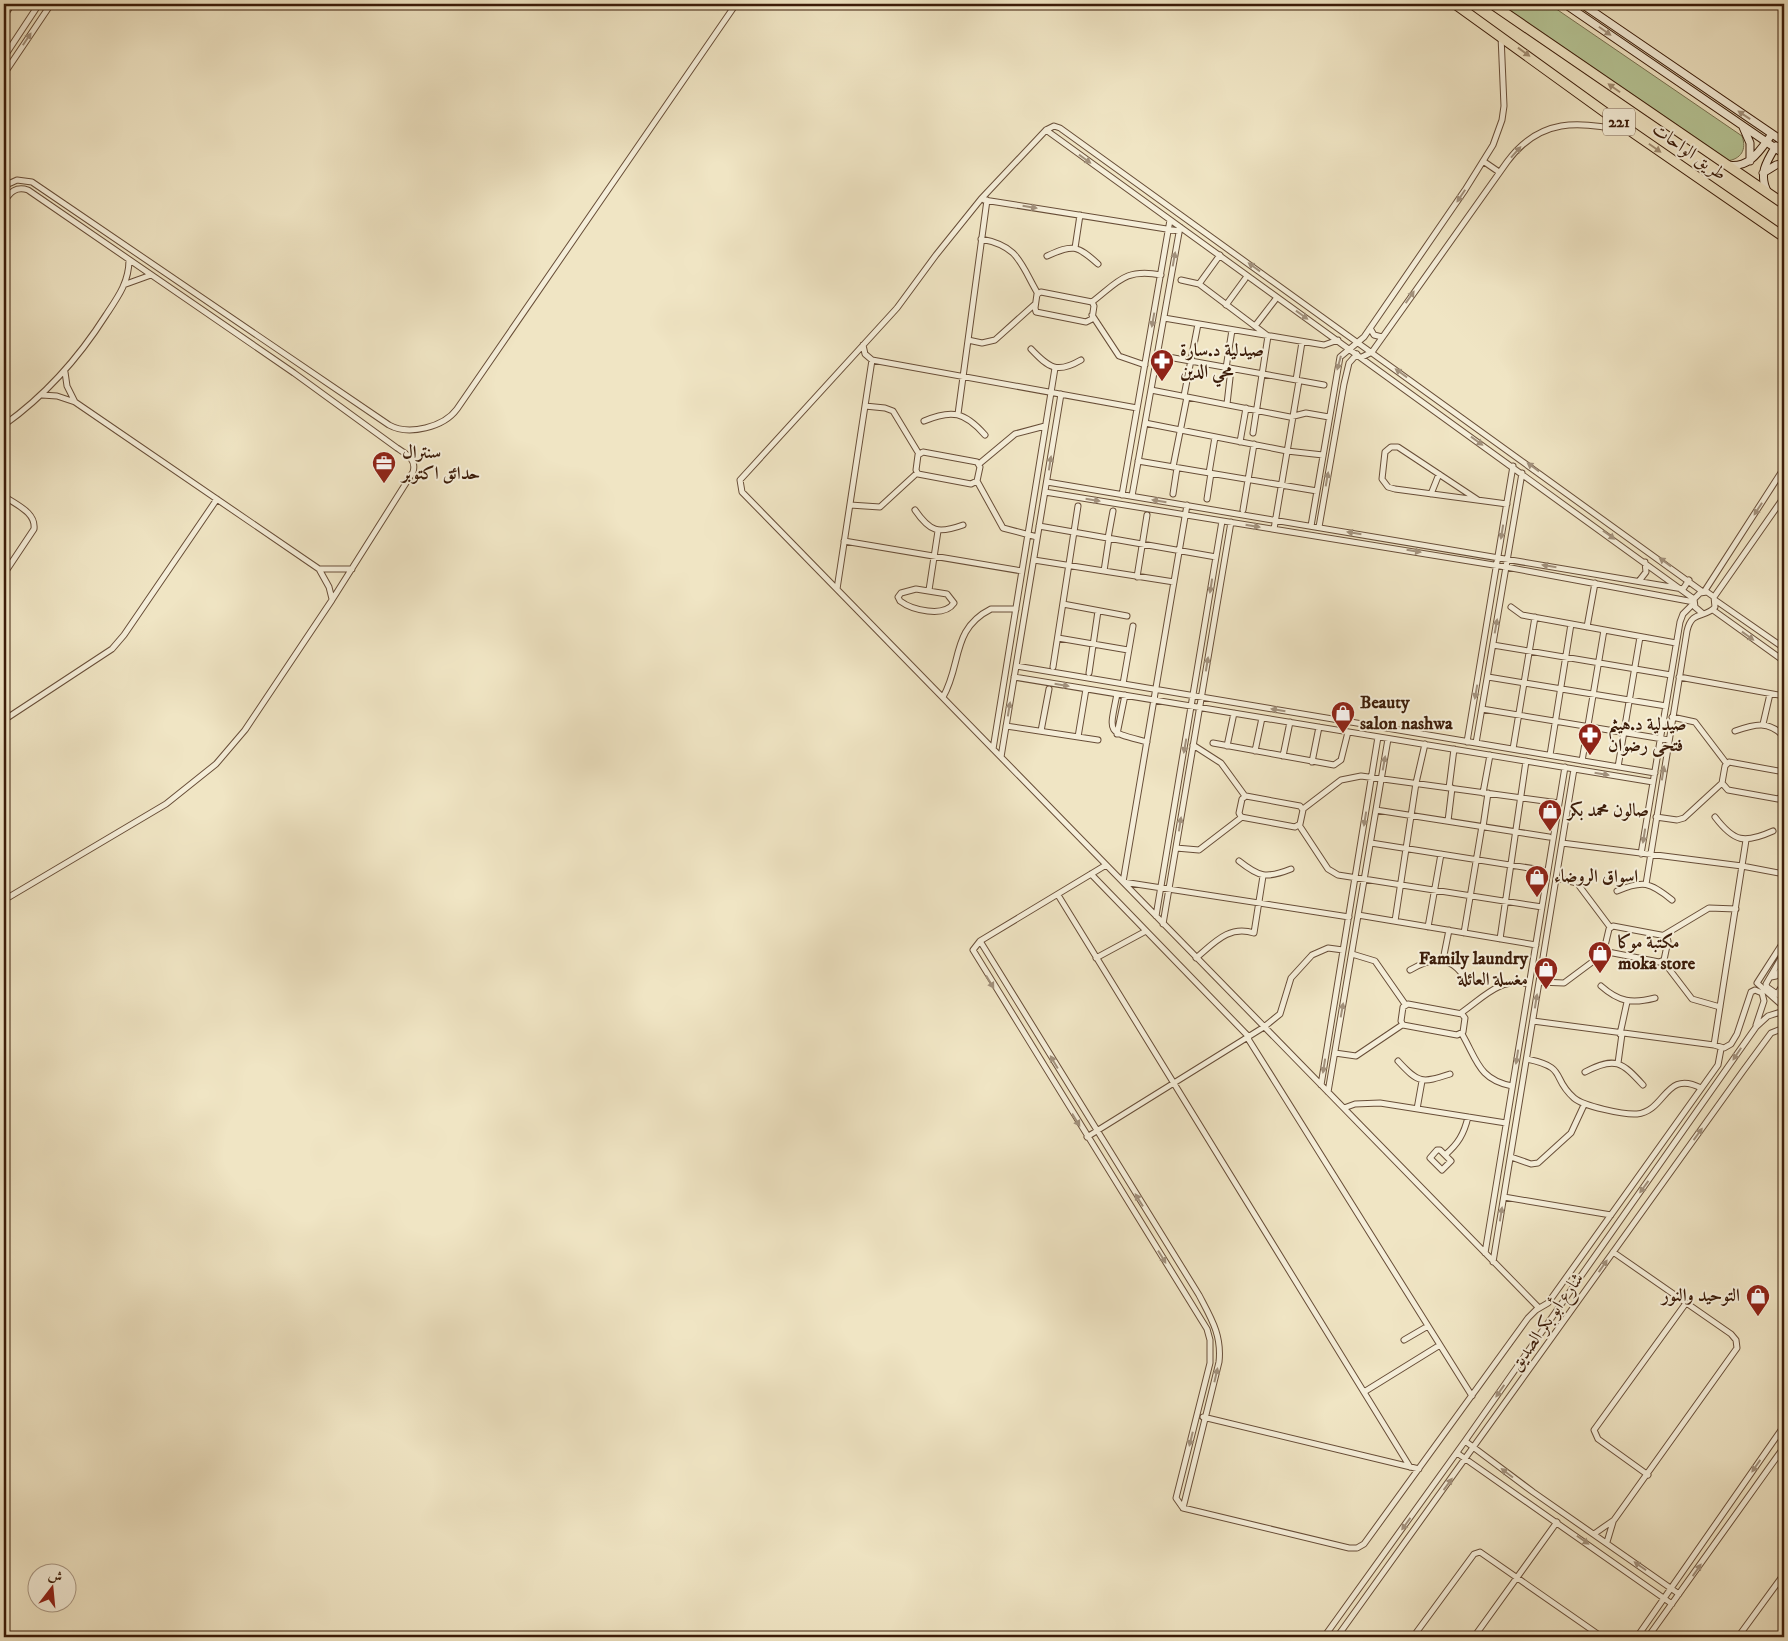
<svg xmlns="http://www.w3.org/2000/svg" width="1788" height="1641" font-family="'IM FELL DW Pica',Amiri,serif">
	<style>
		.green { fill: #b6c596; stroke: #787050 }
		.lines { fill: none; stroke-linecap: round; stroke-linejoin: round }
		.street-casing { stroke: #684e38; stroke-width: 7 }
		.secondary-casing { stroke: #3b1c09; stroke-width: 9 }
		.highway-casing { stroke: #3b1c09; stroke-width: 11 }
		.street { stroke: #f5eed9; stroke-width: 5 }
		.secondary { stroke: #f5eed9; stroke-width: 7 }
		.highway { stroke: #f0e5c4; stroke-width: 9 }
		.oneway { fill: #a1907b }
		.oneway2 { fill: #9f8b70 }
		.labels { text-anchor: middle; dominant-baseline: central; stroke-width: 4; stroke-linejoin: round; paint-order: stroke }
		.shield { fill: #f5eed9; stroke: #735b47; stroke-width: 1 }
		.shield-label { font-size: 16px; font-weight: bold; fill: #3b1c09 }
		.street-label { font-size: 18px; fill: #3b1c09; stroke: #f5eed9 }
		.poi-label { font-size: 18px; font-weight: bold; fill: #3b1c09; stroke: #f5eed9; text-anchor: start }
	</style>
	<rect width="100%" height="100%" fill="#f0e5c4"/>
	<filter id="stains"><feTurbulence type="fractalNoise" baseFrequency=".004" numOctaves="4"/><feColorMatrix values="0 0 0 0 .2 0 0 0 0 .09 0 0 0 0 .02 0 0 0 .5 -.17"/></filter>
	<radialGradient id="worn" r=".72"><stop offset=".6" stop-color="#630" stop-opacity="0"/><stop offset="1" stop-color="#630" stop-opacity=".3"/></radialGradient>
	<!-- green -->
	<path class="green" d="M1497,4H1549L1742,136C1747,150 1741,159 1727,161Z"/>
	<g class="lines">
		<!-- street casing -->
		<g class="street-casing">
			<path id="street" d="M4,16L12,4
				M4,57L39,4
				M4,74L51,4
				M1046,130L1694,599
				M1483,161L1499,172
				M4,186L17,180L32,182L389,425C409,436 444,427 457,409L736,4
				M984,200L1179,231
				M4,202C10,192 16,186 28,190L294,373L397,448C406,454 417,459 413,472L332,600L245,730L216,764L166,804L4,900
				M981,239C1019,246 1020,263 1038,294
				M1075,248L1080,215
				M1047,256C1073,244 1077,245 1098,264
				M1181,280L1199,284L1268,336L1253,433
				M126,284L151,275
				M1199,284L1220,255
				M1041,292L1092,302L1094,306L1092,319L1086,322L1036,312L1035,308L1037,294Z
				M1092,302C1118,282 1125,268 1161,275
				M1226,305L1245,279
				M1092,315L1119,356L1145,365
				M1164,318L1324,345L1338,340
				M1255,326L1275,300
				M1370,328L1374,335L1382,337
				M968,340L982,343L995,340L1035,304
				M863,345L865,354L872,360L1137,408
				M1031,349C1049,368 1057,374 1081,360
				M1157,355L1324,385
				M1362,357L1372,352L1507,162C1539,118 1579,120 1628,132
				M1226,368L1232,330
				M65,372L67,386L75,402
				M1296,380L1302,342
				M1151,390L1290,417L1306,413L1329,417
				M42,395L57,396L75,402L319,569L329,587L332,599
				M1184,396L1198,324
				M1227,404L1231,369
				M865,406L885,408L893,411L919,454
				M958,414L987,200
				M924,421C952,409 965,412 985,435
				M1145,423L1287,451L1323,455
				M4,425C46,395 78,359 106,315C118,297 129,282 129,260
				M1240,442L1246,408
				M923,452L977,462L980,467L977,481L971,484L918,474L916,470L918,455Z
				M1138,461L1317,491
				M979,464L1015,434L1045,426
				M1173,467L1187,397
				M1209,473L1215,437
				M977,481L1003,528L1037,537
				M1047,482L1683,589L1689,580
				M1045,492L1506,567L1694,602
				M1173,494L1177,468
				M1431,494L1439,474
				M1122,495L1170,220
				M4,496C16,505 36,512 34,529L4,574
				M1132,496L1180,227
				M1207,499L1211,473
				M1478,500L1398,447H1391L1385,452L1382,479L1388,487L1395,489L1507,504
				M850,505L880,507L917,473
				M1187,505L1123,882L1349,917
				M915,510C930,532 938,534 963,525
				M1243,510L1254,444
				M1039,526L1216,557
				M1311,526L1340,357L1364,337L1465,190L1493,145L1502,120L1504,106L1501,36
				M1319,527L1344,384L1349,363L1357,354
				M1274,529L1299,381
				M1108,538L1113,511
				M844,541L1022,571
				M1034,560L1174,582
				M319,569H352
				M1104,571L1109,538
				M1137,577L1147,515
				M1639,581L1646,572L1645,562
				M837,589L872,360
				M916,589L947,594L954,603C944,618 912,610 900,601L898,597L901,593Z
				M929,590L938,531
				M1704,592L1784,468
				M1714,597L1784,497
				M1715,600L1784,648
				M1063,604L1127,616
				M1511,607L1522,615L1676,643
				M1713,610L1784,661
				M1587,627L1595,583
				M1058,638L1128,650
				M1493,645L1671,675
				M1016,666L1655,773
				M1053,667L1078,506
				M1089,673L1098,611
				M1014,677L1653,782
				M1488,677L1666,706
				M1679,677L1784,696
				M1123,684L1133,626
				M1117,694C1109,735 1106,731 1147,742
				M943,697C962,664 951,629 991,609H1016
				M1482,709L1669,740
				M1672,717L1695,722L1727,764
				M4,720L112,649L124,635L217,499
				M1763,724L1770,694
				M1006,726L1098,740
				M1041,731L1049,689
				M1735,731C1755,724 1769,720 1784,737
				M1117,734L1125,695
				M1078,737L1086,689
				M1467,742L1513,466
				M1213,743L1334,765L1341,760L1348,732
				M1476,743L1522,473
				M1193,745L1221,763L1245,796
				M1227,746L1234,713
				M993,749L1055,368
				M1513,749L1535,617
				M1255,751L1262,718
				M1550,755L1571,624
				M1283,756L1290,722
				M1001,757L1061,394
				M1582,761L1604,630
				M1312,762L1319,727
				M1618,767L1640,637
				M1784,772L1729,762L1725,766L1722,783L1728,790L1778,799L1782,796L1784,788
				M1449,788L1454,749
				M1483,793L1490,755
				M1246,796L1300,806L1303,810L1300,824L1295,827L1241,817L1239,813L1242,799Z
				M1303,809L1341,780L1361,776L1559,803
				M1376,810L1549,837
				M1656,817L1677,820L1684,818L1722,783
				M1715,817C1734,842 1744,844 1773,831
				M1448,821L1452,788
				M1299,825L1328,869L1338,875L1542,907
				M1483,827L1488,793
				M1371,843L1542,870
				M1562,843L1742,866L1784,874
				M1176,848L1199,850L1242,817
				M1641,854L1680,622L1683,614L1694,603
				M1239,861C1259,877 1266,879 1291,869
				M1106,865L980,941L973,950L1207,1329L1210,1340V1363L1176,1498L1183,1508L1349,1548H1357L1364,1544L1528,1318L1536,1310L1548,1303L1718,1065L1721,1049
				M1091,874L1249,1037
				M1556,878L1577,883L1610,927
				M1646,884L1687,631C1692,609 1705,619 1715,607L1714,597L1707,592L1700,593L1694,599L1695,607L1702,613
				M1617,891C1643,880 1650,882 1672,900
				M1058,895L1410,1467
				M1358,915L1536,945
				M1156,916L1222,521
				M1395,921L1416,783L1425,744
				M1163,924L1231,522
				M1613,926L1666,936L1668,941L1664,960L1659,962L1608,952L1605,946L1609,929Z
				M1428,927L1441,854
				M1464,933L1482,826
				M1664,935L1709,908L1736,909
				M1500,939L1526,761
				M980,941L1199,1295C1211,1318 1222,1335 1219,1362L1183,1508
				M1784,941L1757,983L1784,1007
				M1784,953L1766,984L1767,987L1784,999
				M1352,954L1375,961L1405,1004
				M1096,958L1146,931
				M1196,958C1215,942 1229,925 1254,933L1263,876
				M1443,960L1449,930
				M1663,961L1692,999L1720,1007
				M1410,970C1436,955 1453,956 1468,983
				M1771,977L1776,976L1784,965
				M1539,982L1564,983L1607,951
				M1601,986C1619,1002 1632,1004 1655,998
				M1777,994L1784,983
				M1408,1004L1462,1014L1465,1018L1463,1032L1457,1035L1403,1025L1401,1021L1403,1007Z
				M1461,1013C1484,997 1500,977 1529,984
				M1533,1021L1714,1045L1724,1048L1731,1044L1737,1034L1751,992L1755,990L1762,993L1764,1001L1756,1025
				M1462,1034C1477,1060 1479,1080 1512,1086
				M1620,1034L1627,1002
				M1247,1037L1472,1396
				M1714,1045L1746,840
				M1335,1053L1356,1056L1402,1025
				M1527,1059C1569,1068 1550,1077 1574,1098C1583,1106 1624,1115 1637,1114C1666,1111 1665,1069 1701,1088
				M1398,1061C1419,1084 1422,1083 1450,1074
				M1618,1063L1622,1034
				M1585,1072C1615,1056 1622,1062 1643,1085
				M1321,1085L1378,737
				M1328,1092L1388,739
				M1344,1108L1355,1104L1380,1103L1506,1123
				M1417,1109L1422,1081
				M1087,1137L1264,1027L1280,1014L1291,978L1312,955L1328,948L1343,950
				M1437,1150H1440L1451,1161L1442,1170L1430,1158Z
				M1445,1155C1458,1144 1464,1134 1468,1117
				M1511,1157L1531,1164L1538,1163L1571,1133L1584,1105
				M1504,1197L1611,1215
				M1485,1253L1565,767
				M1493,1262L1574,769
				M1539,1308L742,492L740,480L897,308L936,255L981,199L1046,130L1054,126L1060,128L1703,592
				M1404,1340L1428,1326
				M1364,1392L1440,1345
				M1203,1417L1419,1469
				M1465,1441L1533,1492L1679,1594
				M1457,1453L1672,1604
				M1648,1475L1598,1439L1594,1430L1686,1303
				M1594,1534L1614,1520L1737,1348L1736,1340L1731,1334L1613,1252
				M1607,1542L1613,1522
				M1324,1637L1465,1441L1756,1027L1768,1016L1784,1011
				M1337,1637L1743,1071L1771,1033L1784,1028
				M1413,1637L1474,1554L1480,1552L1602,1637
				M1474,1637L1557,1522
				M1637,1637L1784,1426
				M1648,1637L1784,1447
				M1738,1637L1784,1574"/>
		</g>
		<!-- secondary casing -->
		<g class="secondary-casing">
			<path id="secondary" d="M1565,4L1784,154
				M1582,4L1784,142
				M1743,127L1750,143V161
				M1727,165C1750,169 1760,150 1772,134
				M1763,173L1776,165L1784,163
				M1768,193C1758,175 1766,162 1776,146"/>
		</g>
		<!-- highway casing -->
		<g class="highway-casing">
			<path id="highway" d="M1455,4L1635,134L1784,237
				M1492,4L1784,204"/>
		</g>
		<!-- street -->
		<use href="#street" class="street"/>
		<!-- secondary -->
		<use href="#secondary" class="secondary"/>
		<!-- highway -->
		<use href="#highway" class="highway"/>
	</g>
	<!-- one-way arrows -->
	<defs><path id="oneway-solid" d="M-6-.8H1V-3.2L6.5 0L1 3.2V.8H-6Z" transform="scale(1.25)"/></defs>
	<g class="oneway">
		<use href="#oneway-solid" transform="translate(1605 31) rotate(35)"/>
		<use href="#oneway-solid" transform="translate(27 39) rotate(-56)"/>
		<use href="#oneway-solid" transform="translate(1744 115) rotate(-146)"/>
		<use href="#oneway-solid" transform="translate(1516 152) rotate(-48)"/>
		<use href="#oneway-solid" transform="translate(1085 159) rotate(36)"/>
		<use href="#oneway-solid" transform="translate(1461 196) rotate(124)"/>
		<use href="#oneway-solid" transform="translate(1030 207) rotate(9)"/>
		<use href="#oneway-solid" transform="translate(1174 259) rotate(-80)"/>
		<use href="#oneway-solid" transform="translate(1254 267) rotate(-144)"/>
		<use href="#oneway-solid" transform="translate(1410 297) rotate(-55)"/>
		<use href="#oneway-solid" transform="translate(1302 315) rotate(36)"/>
		<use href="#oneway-solid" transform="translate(1153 320) rotate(100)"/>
		<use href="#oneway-solid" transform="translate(1339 363) rotate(105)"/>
		<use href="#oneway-solid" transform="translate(1401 373) rotate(-144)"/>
		<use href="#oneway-solid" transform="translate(1477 441) rotate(36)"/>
		<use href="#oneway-solid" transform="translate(1050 463) rotate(-81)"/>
		<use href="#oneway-solid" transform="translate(1533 467) rotate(-144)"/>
		<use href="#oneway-solid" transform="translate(1327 479) rotate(-80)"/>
		<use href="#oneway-solid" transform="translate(1093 500) rotate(9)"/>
		<use href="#oneway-solid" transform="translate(1159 501) rotate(-171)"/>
		<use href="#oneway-solid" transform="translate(1758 509) rotate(123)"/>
		<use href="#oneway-solid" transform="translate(1253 526) rotate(9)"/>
		<use href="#oneway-solid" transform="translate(1502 532) rotate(99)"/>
		<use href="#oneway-solid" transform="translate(1354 533) rotate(-171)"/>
		<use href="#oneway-solid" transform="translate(1609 535) rotate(36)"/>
		<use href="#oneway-solid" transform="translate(1414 551) rotate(9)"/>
		<use href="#oneway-solid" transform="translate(1665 562) rotate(-144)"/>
		<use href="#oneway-solid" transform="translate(1549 566) rotate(-171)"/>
		<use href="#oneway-solid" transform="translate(1211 586) rotate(99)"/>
		<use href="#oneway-solid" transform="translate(1496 626) rotate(-80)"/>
		<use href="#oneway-solid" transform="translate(1748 636) rotate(36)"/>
		<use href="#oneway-solid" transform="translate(1207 664) rotate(-81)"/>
		<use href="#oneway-solid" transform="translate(1062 685) rotate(9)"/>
		<use href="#oneway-solid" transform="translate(1476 692) rotate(100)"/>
		<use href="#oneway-solid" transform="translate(1009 709) rotate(-81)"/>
		<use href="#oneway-solid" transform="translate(1278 710) rotate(-171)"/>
		<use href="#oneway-solid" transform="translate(1185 746) rotate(100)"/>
		<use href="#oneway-solid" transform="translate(1384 763) rotate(-80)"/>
		<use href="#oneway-solid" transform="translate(1663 773) rotate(-81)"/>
		<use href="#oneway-solid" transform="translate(1602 774) rotate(9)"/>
		<use href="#oneway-solid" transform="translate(1365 819) rotate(99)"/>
		<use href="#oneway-solid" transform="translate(1180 824) rotate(-81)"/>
		<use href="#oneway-solid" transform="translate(1644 836) rotate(99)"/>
		<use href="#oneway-solid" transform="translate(990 982) rotate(58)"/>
		<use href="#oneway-solid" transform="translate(1536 1001) rotate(-81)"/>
		<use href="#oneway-solid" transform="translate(1342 1010) rotate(-80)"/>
		<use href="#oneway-solid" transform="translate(1737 1054) rotate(124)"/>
		<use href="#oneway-solid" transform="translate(1517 1057) rotate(99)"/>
		<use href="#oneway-solid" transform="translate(1054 1062) rotate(-121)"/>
		<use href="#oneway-solid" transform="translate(1324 1066) rotate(99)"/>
		<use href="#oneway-solid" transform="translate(1076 1120) rotate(58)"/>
		<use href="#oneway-solid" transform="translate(1698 1134) rotate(-54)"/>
		<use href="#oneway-solid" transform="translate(1644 1187) rotate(126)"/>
		<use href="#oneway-solid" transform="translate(1139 1200) rotate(-122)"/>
		<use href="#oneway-solid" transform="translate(1501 1214) rotate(-81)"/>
		<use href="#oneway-solid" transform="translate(1162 1257) rotate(58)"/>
		<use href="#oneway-solid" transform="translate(1603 1266) rotate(-55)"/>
		<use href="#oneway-solid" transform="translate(1216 1375) rotate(-77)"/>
		<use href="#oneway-solid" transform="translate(1500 1391) rotate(125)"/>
		<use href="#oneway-solid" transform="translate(1191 1439) rotate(104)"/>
		<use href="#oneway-solid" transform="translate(1756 1466) rotate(125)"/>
		<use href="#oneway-solid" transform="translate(1507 1473) rotate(-143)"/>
		<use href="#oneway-solid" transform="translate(1448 1484) rotate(-54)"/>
		<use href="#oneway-solid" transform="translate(1406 1524) rotate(126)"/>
		<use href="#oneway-solid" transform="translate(1583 1540) rotate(35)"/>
		<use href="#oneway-solid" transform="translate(1640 1566) rotate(-145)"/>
		<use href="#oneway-solid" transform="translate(1697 1570) rotate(-55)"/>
	</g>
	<g class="oneway2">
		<use href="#oneway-solid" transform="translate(1524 52) rotate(36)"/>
		<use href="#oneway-solid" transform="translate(1614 88) rotate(-145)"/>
		<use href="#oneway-solid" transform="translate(1655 148) rotate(35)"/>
	</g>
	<!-- icons -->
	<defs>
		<g id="pharmacy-pin" transform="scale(1.25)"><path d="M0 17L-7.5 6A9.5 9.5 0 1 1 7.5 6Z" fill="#8f2418" stroke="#f5eed9"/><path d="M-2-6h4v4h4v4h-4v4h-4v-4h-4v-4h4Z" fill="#fff"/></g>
		<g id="office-pin" transform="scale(1.25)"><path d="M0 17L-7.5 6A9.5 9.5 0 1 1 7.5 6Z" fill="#8f2418" stroke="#f5eed9"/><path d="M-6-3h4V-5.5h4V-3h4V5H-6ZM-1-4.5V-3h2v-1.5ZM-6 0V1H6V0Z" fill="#fff"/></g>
		<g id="shop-pin" transform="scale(1.25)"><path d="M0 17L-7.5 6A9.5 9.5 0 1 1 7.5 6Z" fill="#8f2418" stroke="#f5eed9"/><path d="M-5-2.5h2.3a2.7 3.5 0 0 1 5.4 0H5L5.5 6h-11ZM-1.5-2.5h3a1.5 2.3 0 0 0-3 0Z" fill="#fff"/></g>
	</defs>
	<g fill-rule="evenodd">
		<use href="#pharmacy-pin" x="1162" y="361"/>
		<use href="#office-pin" x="384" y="463"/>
		<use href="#shop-pin" x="1343" y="713"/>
		<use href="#pharmacy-pin" x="1590" y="735"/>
		<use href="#shop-pin" x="1550" y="811"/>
		<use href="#shop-pin" x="1537" y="877"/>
		<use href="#shop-pin" x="1600" y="953"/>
		<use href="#shop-pin" x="1546" y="969"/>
		<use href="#shop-pin" x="1758" y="1296"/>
	</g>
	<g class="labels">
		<!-- shield labels -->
		<rect class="shield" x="1603" y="108.5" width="32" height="27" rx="4"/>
		<g class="shield-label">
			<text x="1619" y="122">221</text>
		</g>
		<!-- street labels -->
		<g class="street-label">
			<text transform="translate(1689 152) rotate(35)">طريق الواحات</text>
			<text transform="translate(1547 1322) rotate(-55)">شارع أبو بكر الصديق</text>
		</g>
		<!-- poi labels -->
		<g class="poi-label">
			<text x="1180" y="351">صيدلية د.سارة<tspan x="1180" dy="21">محي الدين</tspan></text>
			<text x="402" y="453">سنترال<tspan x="402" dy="21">حدائق اكتوبر</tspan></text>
			<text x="1360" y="703">Beauty<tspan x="1360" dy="21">salon nashwa</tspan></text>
			<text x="1608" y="725">صيدلية د.هيثم<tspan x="1608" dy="21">فتحى رضوان</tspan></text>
			<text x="1568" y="811">صالون محمد بكر</text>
			<text x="1554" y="877">اسواق الروضاء</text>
			<text x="1618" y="943">مكتبة موكا<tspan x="1618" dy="21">moka store</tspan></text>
			<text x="1528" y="959" text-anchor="end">Family laundry<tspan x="1528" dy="21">مغسلة العائلة</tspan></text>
			<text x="1740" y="1296" text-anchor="end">التوحيد والنور</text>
		</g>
	</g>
	<!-- margin -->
	<rect width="1788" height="1641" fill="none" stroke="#f0e5c4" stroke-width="20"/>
	<rect x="5" y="5" width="1778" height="1631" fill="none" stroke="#3b1c09" stroke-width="2.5"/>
	<rect x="10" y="10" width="1768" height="1621" fill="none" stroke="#3b1c09"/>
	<!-- north arrow -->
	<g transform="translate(52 1588) rotate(16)"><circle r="24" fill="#f5eed9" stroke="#ab9a86"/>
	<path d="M0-4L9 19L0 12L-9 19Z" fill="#8f2418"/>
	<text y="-8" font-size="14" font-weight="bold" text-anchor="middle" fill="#3b1c09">ش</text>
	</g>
	<rect width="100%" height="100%" filter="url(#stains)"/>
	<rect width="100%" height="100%" fill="url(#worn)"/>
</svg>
